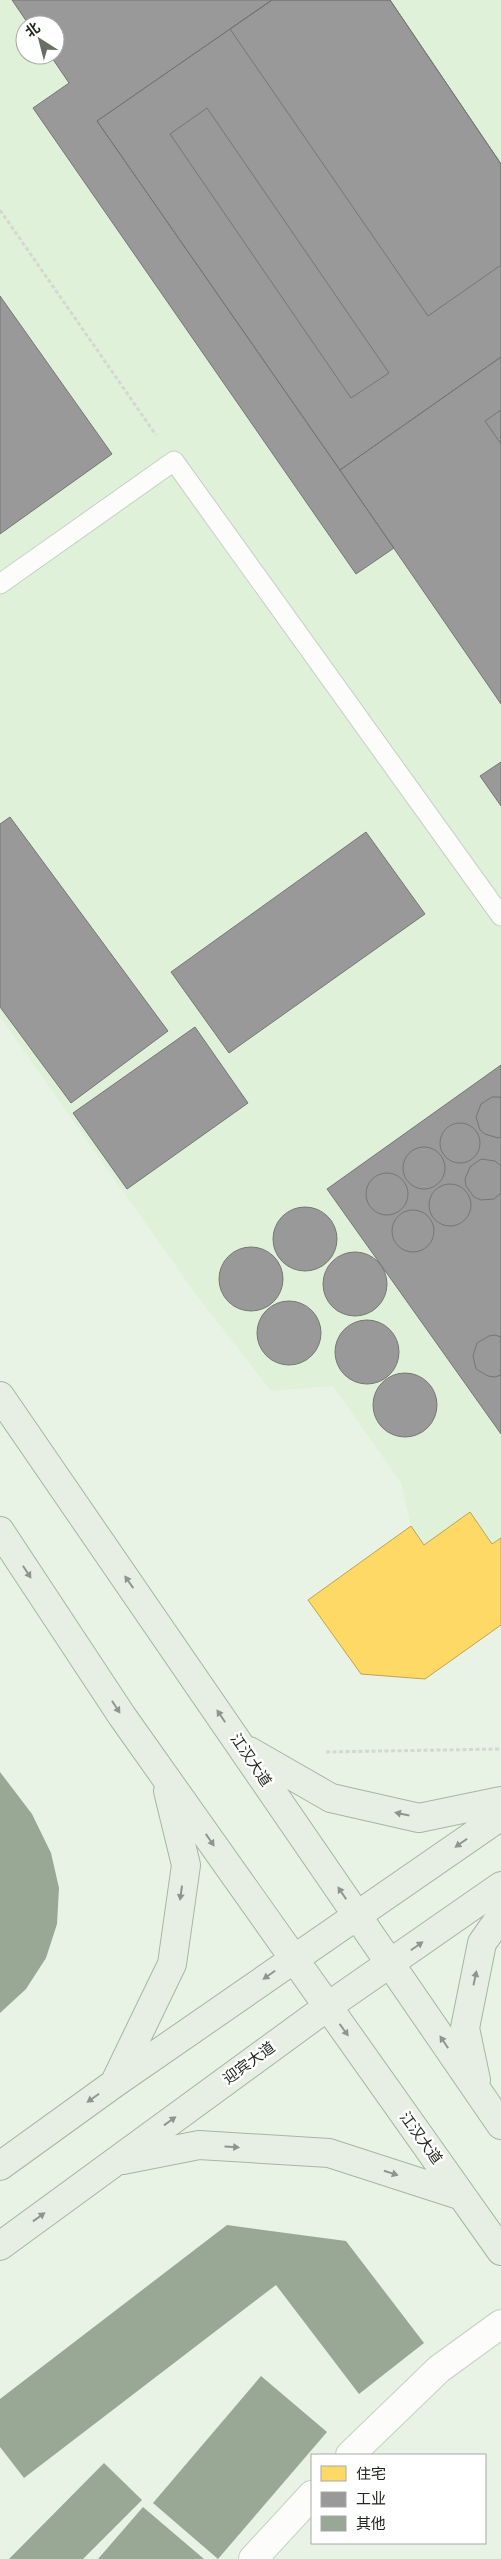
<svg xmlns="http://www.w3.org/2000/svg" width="501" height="2559" font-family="'Times New Roman','Noto Sans SC',serif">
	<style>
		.built { fill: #dff2d9; fill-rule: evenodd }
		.homes { fill: #ffd966; stroke: #bca451 }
		.industry { fill: #999; stroke: #757774 }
		.building { fill: #98a894 }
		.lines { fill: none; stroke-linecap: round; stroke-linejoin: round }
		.lane-casing { stroke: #c6cfc4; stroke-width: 21 }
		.street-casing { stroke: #c6cfc4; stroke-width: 30 }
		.primary-casing { stroke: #a7b5a2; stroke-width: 30 }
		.path { stroke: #d4d7d2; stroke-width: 3; stroke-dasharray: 4 2.5; stroke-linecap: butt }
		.lane { stroke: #fcfdfb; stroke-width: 19 }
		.street { stroke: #fcfdfb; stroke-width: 28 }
		.primary { stroke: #e7efe5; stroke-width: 28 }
		.oneway { fill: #8e958c }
		.labels { text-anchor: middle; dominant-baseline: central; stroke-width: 5; stroke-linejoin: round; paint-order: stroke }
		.street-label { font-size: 15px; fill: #21281f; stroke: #fff }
	</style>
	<rect width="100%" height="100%" fill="#e8f3e5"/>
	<!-- built -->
	<path class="built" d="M0,0H501V1538L492,1544L470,1513L424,1545L411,1526L401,1483L333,1386L271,1391L194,1292L0,1017ZM25,25H55V55H25Z"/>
	<!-- homes -->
	<path class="homes" d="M470,1512L492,1544L501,1538V1625L425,1679L361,1674L308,1600L411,1526L424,1545Z"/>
	<!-- industry -->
	<path class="industry" d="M12,0H272L97,121L394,548L356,574L33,108L69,83L50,55H55V25H29Z
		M272,0H390L501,164V357L340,470L97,121Z
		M272,0H390L501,164V265L428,316L230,29Z
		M207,108L389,373L351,398L170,134Z
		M0,296L112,454L0,534Z
		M501,357V704L340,470Z
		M501,410V444L485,421Z
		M501,762V806L480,776Z
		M10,817L168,1031L71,1103L0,1007V824Z
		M366,832L425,914L229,1053L171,972Z
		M195,1027L248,1103L127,1189L73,1113Z
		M501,1065V1434L327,1189Z
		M492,1097H501V1137L498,1138L485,1134L480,1130L476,1117L481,1104Z
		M440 1143a20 20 0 1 1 40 0a20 20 0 1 1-40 0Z
		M403 1168a21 21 0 1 1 42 0a21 21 0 1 1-42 0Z
		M481,1159L495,1161L501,1166V1193L494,1199L481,1200L474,1197L466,1186L465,1179L470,1167Z
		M366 1194a21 21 0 1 1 42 0a21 21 0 1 1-42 0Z
		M429 1205a21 21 0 1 1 42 0a21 21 0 1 1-42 0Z
		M273 1239a32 32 0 1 1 64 0a32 32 0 1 1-64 0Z
		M392 1231a21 21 0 1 1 42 0a21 21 0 1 1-42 0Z
		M219 1279a32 32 0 1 1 64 0a32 32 0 1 1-64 0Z
		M323 1284a32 32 0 1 1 64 0a32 32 0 1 1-64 0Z
		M257 1333a32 32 0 1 1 64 0a32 32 0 1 1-64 0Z
		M335 1352a32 32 0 1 1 64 0a32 32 0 1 1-64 0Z
		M495,1335L501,1337V1375L495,1377L488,1376L476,1369L473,1356L477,1343L489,1336Z
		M373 1405a32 32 0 1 1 64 0a32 32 0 1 1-64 0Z"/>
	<!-- building -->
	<path class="building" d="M0,1772L32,1814L51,1853L59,1888L57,1924L46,1958L26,1989L0,2013Z
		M227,2225L346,2241L424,2343L359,2394L276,2285L24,2478L0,2447V2399Z
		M261,2376L327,2432L218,2559L153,2503Z
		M104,2463L142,2500L83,2559H9Z
		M143,2507L204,2559H98Z"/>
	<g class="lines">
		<!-- lane casing -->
		<g class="lane-casing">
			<path id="lane" d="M0,584L174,461L501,916"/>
		</g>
		<!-- street casing -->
		<g class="street-casing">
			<path id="street" d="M350,2455L439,2369L501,2324
				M253,2559L312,2495"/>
		</g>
		<!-- primary casing -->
		<g class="primary-casing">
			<path id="primary" d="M0,1396L501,2125
				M0,1531L122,1716L501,2251
				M249,1751L331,1798L419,1818L501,1801
				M116,2080L172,1964L186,1865L168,1791
				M476,2080L465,2028L482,1943L501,1916
				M123,2160L199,2145L329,2153L462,2196
				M0,2166L115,2083L501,1816
				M0,2246L327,2007L501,1886"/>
		</g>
		<!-- path -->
		<path class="path" d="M0,210L156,435
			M326,1752L501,1749"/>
		<!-- lane -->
		<use href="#lane" class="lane"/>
		<!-- street -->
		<use href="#street" class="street"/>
		<!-- primary -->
		<use href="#primary" class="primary"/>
	</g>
	<!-- one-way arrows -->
	<defs><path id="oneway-solid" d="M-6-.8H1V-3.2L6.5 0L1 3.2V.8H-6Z" transform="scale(1.25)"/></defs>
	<g class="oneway">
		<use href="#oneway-solid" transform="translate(27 1572) rotate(57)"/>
		<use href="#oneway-solid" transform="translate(129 1582) rotate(-125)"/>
		<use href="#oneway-solid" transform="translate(116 1707) rotate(57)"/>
		<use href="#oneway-solid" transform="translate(221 1716) rotate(-124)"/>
		<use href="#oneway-solid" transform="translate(402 1814) rotate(-168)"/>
		<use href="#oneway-solid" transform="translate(210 1840) rotate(55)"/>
		<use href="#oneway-solid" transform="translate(461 1843) rotate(145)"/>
		<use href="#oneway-solid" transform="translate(181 1893) rotate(98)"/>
		<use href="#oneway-solid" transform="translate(342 1893) rotate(-124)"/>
		<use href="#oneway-solid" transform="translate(417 1946) rotate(-35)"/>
		<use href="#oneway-solid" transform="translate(269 1975) rotate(145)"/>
		<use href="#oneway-solid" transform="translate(475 1978) rotate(-78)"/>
		<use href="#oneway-solid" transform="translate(344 2030) rotate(54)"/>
		<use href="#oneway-solid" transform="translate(444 2042) rotate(-124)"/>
		<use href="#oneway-solid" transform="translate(93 2098) rotate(145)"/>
		<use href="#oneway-solid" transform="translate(170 2121) rotate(-36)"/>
		<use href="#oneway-solid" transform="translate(232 2147) rotate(3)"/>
		<use href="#oneway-solid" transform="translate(391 2173) rotate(18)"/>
		<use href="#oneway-solid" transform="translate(39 2217) rotate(-36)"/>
	</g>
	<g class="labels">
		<!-- street labels -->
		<g class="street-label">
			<text transform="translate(251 1760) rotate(56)">江汉大道</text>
			<text transform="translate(249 2063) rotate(-36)">迎宾大道</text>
			<text transform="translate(421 2138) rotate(54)">江汉大道</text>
		</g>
	</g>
	<!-- legend -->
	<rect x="311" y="2454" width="175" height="90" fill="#ffffff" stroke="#a6a9a5"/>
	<rect x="321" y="2466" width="25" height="15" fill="#ffd966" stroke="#a6a9a5"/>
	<text x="356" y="2479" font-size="15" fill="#21281f">住宅</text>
	<rect x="321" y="2492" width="25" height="15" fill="#999999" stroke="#a6a9a5"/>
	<text x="356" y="2504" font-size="15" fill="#21281f">工业</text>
	<rect x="321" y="2516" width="25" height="15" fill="#98a894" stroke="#a6a9a5"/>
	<text x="356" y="2529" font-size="15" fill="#21281f">其他</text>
	<!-- north arrow -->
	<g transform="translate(40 40) rotate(324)"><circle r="24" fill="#ffffff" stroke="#a6a9a5"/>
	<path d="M0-4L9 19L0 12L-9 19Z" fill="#676f64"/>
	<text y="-8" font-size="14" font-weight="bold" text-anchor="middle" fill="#21281f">北</text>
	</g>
</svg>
